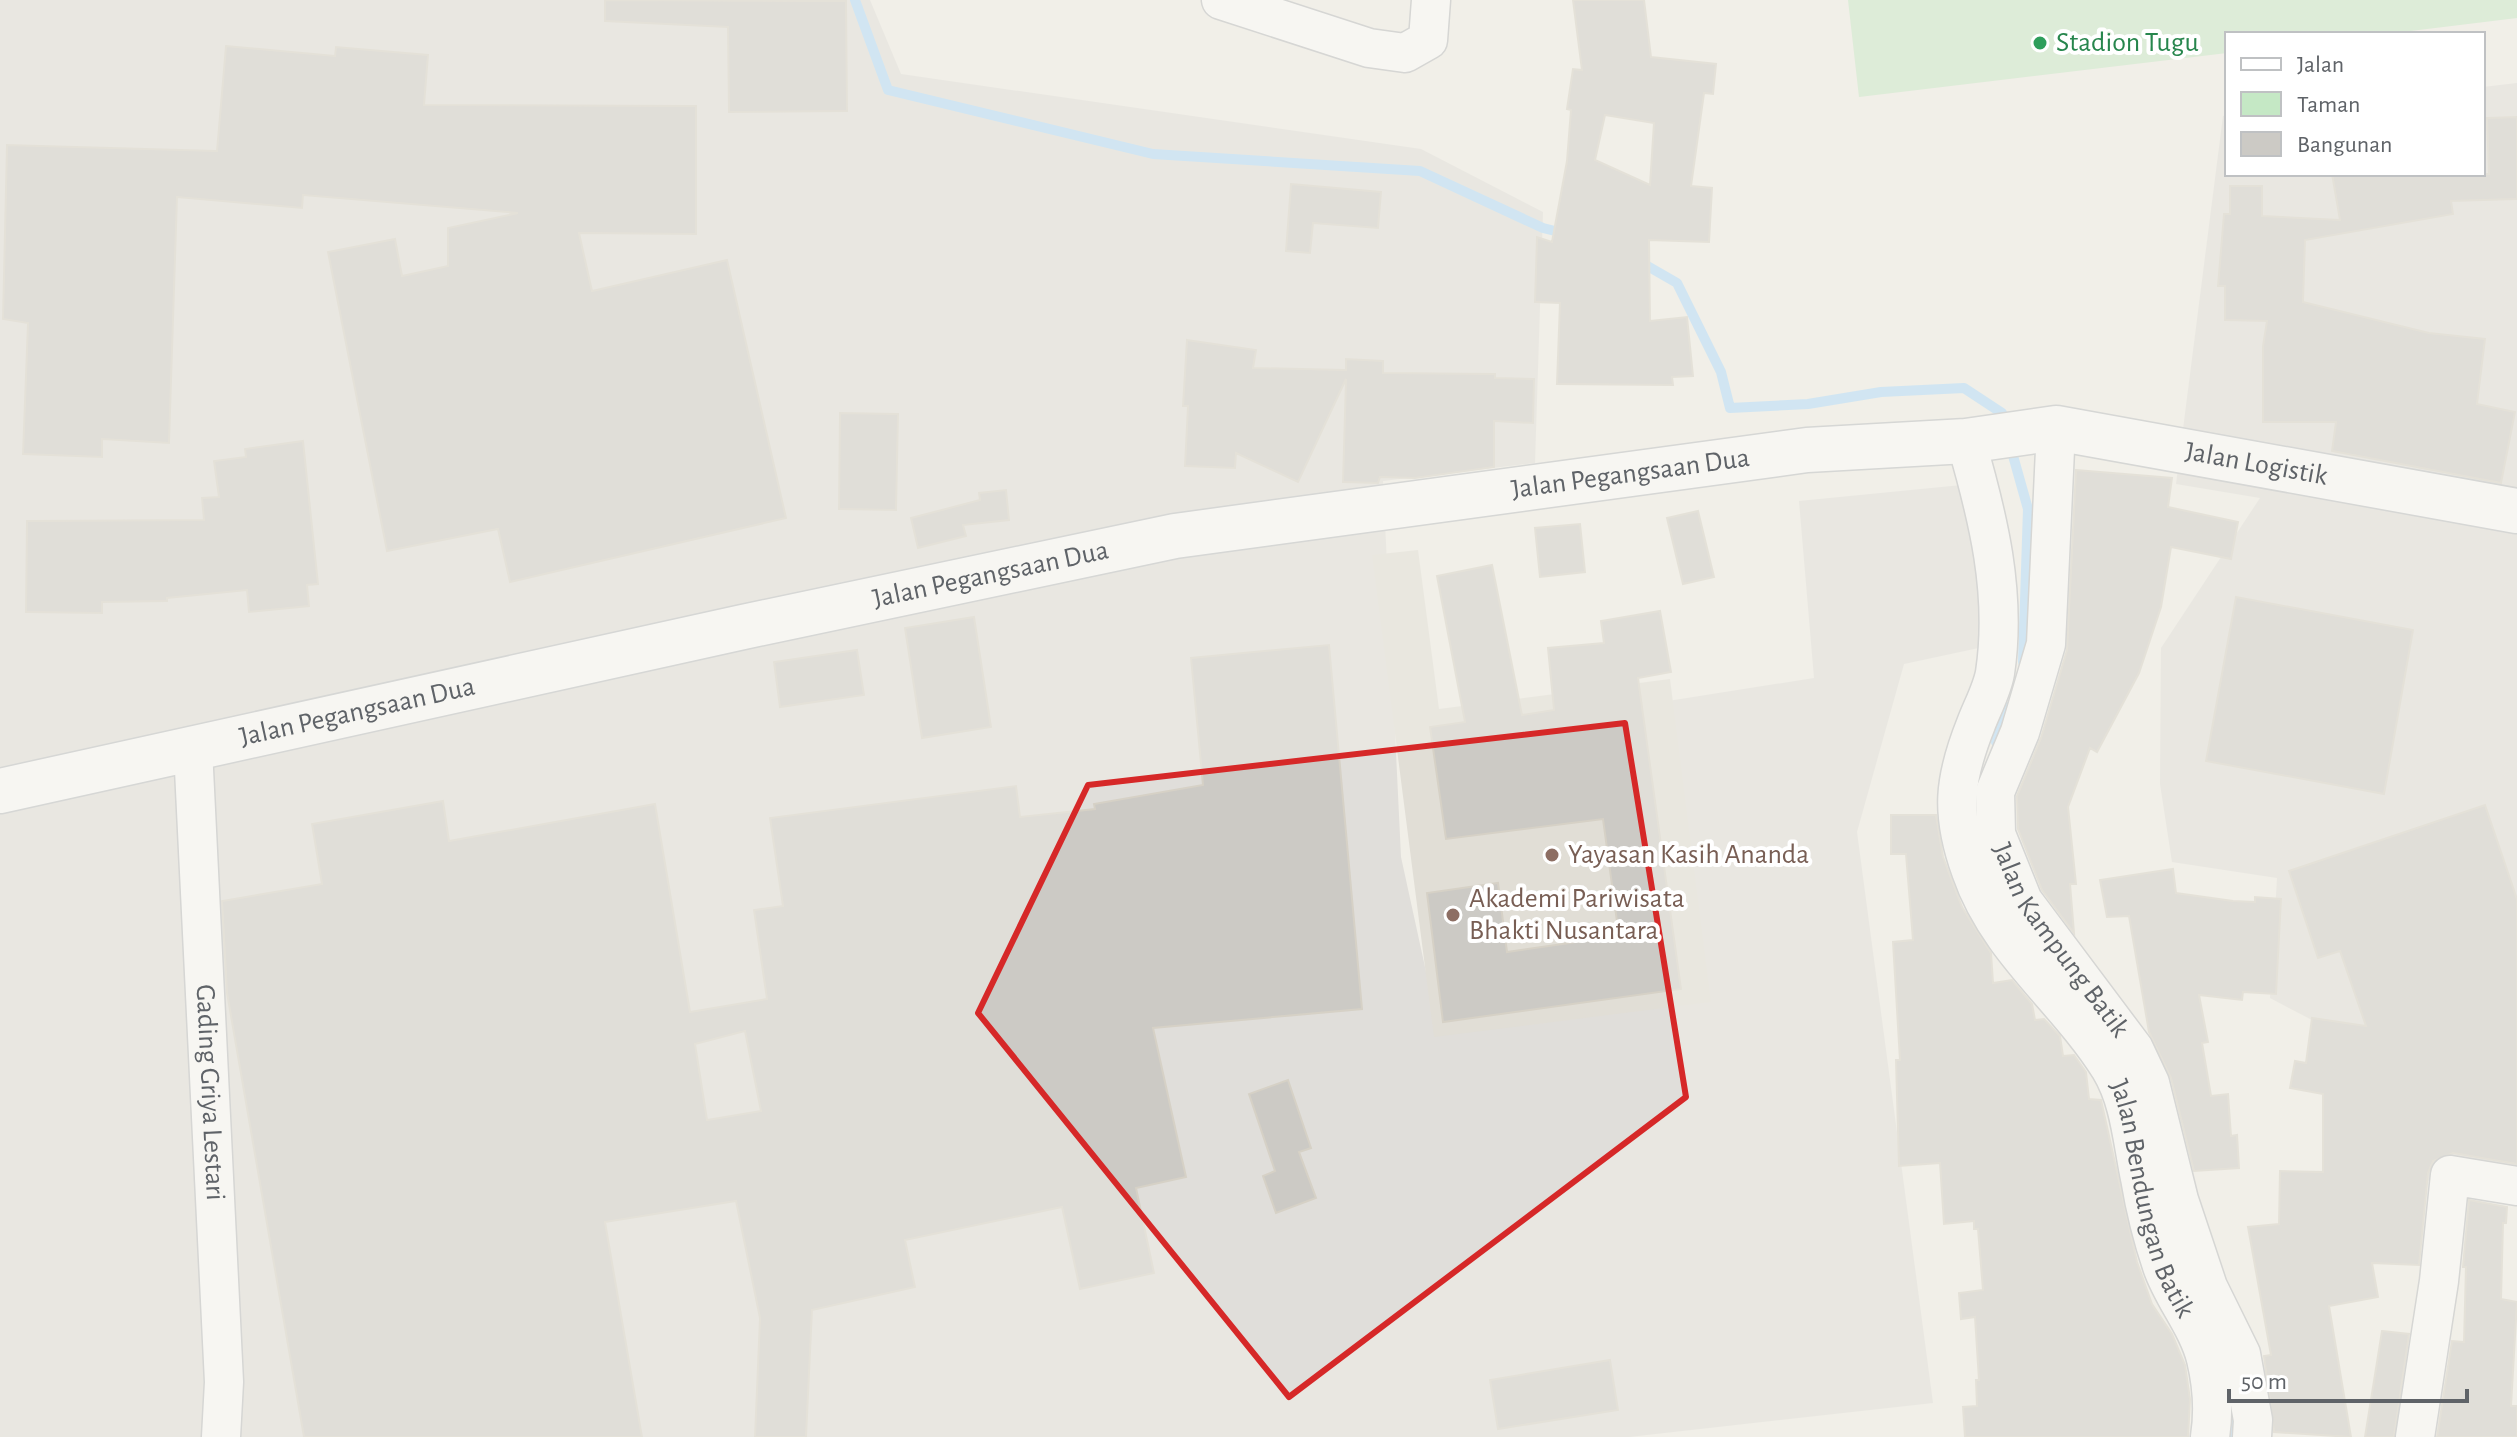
<svg xmlns="http://www.w3.org/2000/svg" width="2517" height="1437" font-family="'Alegreya Sans',sans-serif">
	<style>
		.industrial { fill: #e0deda }
		.education { fill: #e1ded6 }
		.green { fill: #c5e8c5 }
		.lines { fill: none; stroke-linecap: round; stroke-linejoin: round }
		.stream { stroke: #aadaff; stroke-width: 10 }
		.building { fill: #cccac5; stroke: #d6d1c6; stroke-width: 2; fill-rule: evenodd }
		.minor-casing { stroke: #b5b8bc; stroke-width: 41 }
		.secondary-casing { stroke: #b6babf; stroke-width: 47 }
		.minor { stroke: #fff; stroke-width: 38 }
		.secondary { stroke: #fff; stroke-width: 44 }
		.marked { fill: none; stroke: #d62828; stroke-width: 6; stroke-linejoin: round }
		.leisure-dot { fill: #2e9e5b; stroke: #fff; stroke-width: 3 }
		.education-dot { fill: #8d6e63; stroke: #fff; stroke-width: 3 }
		.labels { text-anchor: middle; dominant-baseline: central; stroke-width: 8; stroke-linejoin: round; paint-order: stroke }
		.leisure-label { font-size: 28px; fill: #27864d; stroke: #fff; text-anchor: start }
		.street-label { font-size: 28px; fill: #5f6368; stroke: #fff }
		.education-label { font-size: 28px; fill: #785e54; stroke: #fff; text-anchor: start }
	</style>
	<rect width="100%" height="100%" fill="#f1efe8"/>
	<!-- industrial -->
	<path class="industrial" d="M0,0H870L901,74L1421,149L1543,212L1535,463L1383,481L1401,857L1437,1022L1668,701L1814,678L1799,501L1972,484L1988,646L1904,664L1857,832L1933,1403L1629,1437H0Z
		M2517,83V1195L2381,1173L2354,1042L2270,998L2277,878L2172,862L2160,784L2161,648L2260,498L2176,484L2223,116L2227,115V174H2483V87Z"/>
	<!-- education -->
	<path class="education" d="M1418,550L1439,709L1670,679L1711,1002L1434,1037L1372,555Z"/>
	<!-- green -->
	<path class="green" d="M1848,0H2517V18L2386,34H2227V53L1859,97Z"/>
	<g class="lines">
		<!-- stream -->
		<path class="stream" d="M855,0L888,90L1153,154L1420,171L1543,228L1567,234
			M1637,260L1677,283L1721,372L1730,408L1808,404L1881,392L1964,388L2002,413L2005,425
			M2010,445L2028,509L2023,662
			M1996,742L2008,707
			M2230,1437L2235,1407"/>
	</g>
	<!-- building -->
	<path class="building" d="M605,0L846,1L847,111L729,112L728,27L605,21Z
		M1573,0H1644L1651,57L1716,64L1713,94L1704,93L1691,186L1712,188L1709,242L1649,240L1650,321L1687,317L1693,376L1672,377L1673,385L1557,384L1560,303L1535,302L1537,237L1552,242L1567,161L1571,110L1567,109L1573,69L1582,70ZM1605,115L1654,123L1650,185L1595,160Z
		M226,46L335,56L336,47L428,55L424,105L696,106V234L579,233L592,291L727,260L786,518L510,582L498,529L387,551L328,252L395,239L402,276L448,266V228L518,213L303,195L302,208L177,197L169,443L102,439V457L23,454L28,323L3,319L7,145L217,151Z
		M2517,117V199L2451,201L2453,214L2305,240L2303,302L2429,333L2485,339L2477,404L2515,412L2501,483L2332,451L2336,422H2263V346L2267,321L2225,320V286H2218L2224,214H2230V186H2262V216L2340,220L2332,174H2489L2487,118Z
		M1291,184L1381,192L1378,228L1313,223L1310,253L1286,251Z
		M1187,340L1256,350L1253,368L1346,370V359L1383,361V373L1495,374V378L1534,379L1533,423L1494,421V467L1415,478L1380,477L1378,483L1343,482L1346,379L1298,482L1236,453L1235,468L1185,466L1188,406H1183Z
		M840,413L898,414L896,510L839,509Z
		M303,441L318,584L307,585L309,606L249,612L247,590L167,598V601L102,602V613L26,612L27,521L204,520L202,498L219,497L214,461L246,457L245,449Z
		M2076,470L2172,478L2168,507L2238,522L2231,559L2171,547L2161,607L2139,673L2097,752L2090,748L2068,807L2076,884H2070L2074,933L2042,890L2018,829L2017,796L2041,738L2067,650Z
		M1006,490L1009,520L963,525L966,536L918,548L911,518L980,500L979,493Z
		M1698,511L1714,577L1683,584L1667,518Z
		M1580,524L1585,572L1540,577L1535,528Z
		M1492,565L1522,715L1554,710L1548,648L1604,643L1601,621L1660,611L1671,672L1638,678L1681,989L1443,1022L1427,893L1498,883L1507,952L1619,936L1603,819L1446,839L1430,727L1465,722L1437,576Z
		M2236,597L2413,630L2384,794L2206,761Z
		M974,617L991,727L922,738L905,628Z
		M1329,645L1362,1009L1153,1028L1186,1177L1136,1188L1154,1273L1080,1289L1062,1207L905,1240L915,1287L812,1310L806,1437H755L760,1318L736,1201L605,1222L642,1437H304L227,993L222,901L322,884L312,824L443,801L449,841L655,804L690,1012L767,999L754,910L783,906L770,818L1016,786L1020,817L1095,809L1094,804L1203,785L1191,658ZM745,1031L761,1111L707,1120L695,1044Z
		M857,650L864,695L780,707L774,662Z
		M2485,805L2517,899V1164L2453,1153L2433,1161L2428,1173L2419,1265L2372,1263L2378,1297L2329,1306L2351,1437L2274,1432L2264,1356L2271,1355L2248,1227L2279,1224L2280,1171L2323,1172V1094L2290,1088L2295,1061L2306,1063L2312,1018L2366,1026L2340,951L2318,958L2289,871Z
		M1891,815H1936L1943,857L1962,907L1991,953L1993,983L2012,980L2032,1004L2035,1020L2044,1019L2060,1036L2063,1056L2074,1055L2086,1072L2089,1099L2101,1100L2137,1262L2152,1304L2172,1334L2185,1365L2190,1399L2188,1437H1965L1963,1407L1977,1406L1976,1380H1979L1975,1317L1961,1319L1959,1293L1983,1290L1978,1229H1974V1221L1944,1224L1940,1163L1899,1166L1896,1060H1900L1893,942L1913,940L1906,854H1891Z
		M2173,869L2176,893L2233,901L2255,902V897L2281,899L2276,994L2243,992L2242,1000L2199,995L2208,1042L2202,1043L2211,1096L2228,1094L2231,1136L2237,1135L2239,1168L2194,1171L2171,1078L2149,1032L2129,916L2107,917L2100,880Z
		M1288,1080L1311,1148L1299,1152L1316,1198L1276,1213L1263,1176L1275,1171L1249,1094Z
		M2469,1200L2507,1207L2506,1223H2503L2501,1299L2517,1302L2511,1406H2517V1437H2437L2452,1341L2464,1342L2466,1267H2463Z
		M2382,1331L2409,1334L2394,1437H2365Z
		M1610,1360L1618,1410L1498,1429L1490,1380Z"/>
	<g class="lines">
		<!-- minor casing -->
		<g class="minor-casing">
			<g id="minor">
				<path d="M1221,0L1369,48L1405,53L1428,40L1431,0"/>
				<path id="s1" d="M2056,428L2046,644L2020,732L1995,792L1996,834L2023,901L2134,1049L2150,1083L2179,1200L2208,1287L2241,1354L2253,1420L2252,1437"/>
				<path id="s2" d="M1966,441C1988,517 2007,593 1995,673C1992,690 1982,708 1976,724C1954,779 1950,813 1971,871C1998,950 2067,999 2110,1068C2130,1101 2132,1140 2140,1178C2145,1208 2152,1237 2162,1266C2173,1298 2198,1326 2206,1359C2212,1384 2214,1411 2210,1437"/>
				<path id="s3" d="M193,749L224,1382L221,1437"/>
				<path d="M2415,1437L2439,1281L2450,1175L2517,1186"/>
			</g>
		</g>
		<!-- secondary casing -->
		<g class="secondary-casing">
			<g id="secondary">
				<path id="s4" d="M0,791L743,627L1175,536L1807,450L1966,441L2056,428L2517,511"/>
			</g>
		</g>
		<!-- minor -->
		<use href="#minor" class="minor"/>
		<!-- secondary -->
		<use href="#secondary" class="secondary"/>
	</g>
	<!-- marked area -->
	<path d="M0 0H2517V1437H0ZM1625,723L1686,1097L1289,1397L978,1013L1088,785Z" fill="#f1efe8" fill-opacity=".55" fill-rule="evenodd"/>
	<path class="marked" d="M1625,723L1686,1097L1289,1397L978,1013L1088,785Z"/>
	<!-- markers -->
	<circle class="leisure-dot" cx="2040" cy="43" r="8"/>
	<g class="education-dot">
		<circle cx="1552" cy="855" r="8"/>
		<circle cx="1453" cy="915" r="8"/>
	</g>
	<g class="labels">
		<!-- leisure labels -->
		<g class="leisure-label">
			<text x="2056" y="43">Stadion Tugu</text>
		</g>
		<!-- street labels -->
		<g class="street-label">
			<text stroke="none"><textPath href="#s4" startOffset="2294">Jalan Logistik</textPath></text>
			<text stroke="none"><textPath href="#s4" startOffset="1662">Jalan Pegangsaan Dua</textPath></text>
			<text stroke="none"><textPath href="#s4" startOffset="1014">Jalan Pegangsaan Dua</textPath></text>
			<text stroke="none"><textPath href="#s4" startOffset="366">Jalan Pegangsaan Dua</textPath></text>
			<text stroke="none"><textPath href="#s1" startOffset="540">Jalan Kampung Batik</textPath></text>
			<text stroke="none"><textPath href="#s3" startOffset="344">Gading Griya Lestari</textPath></text>
			<text stroke="none"><textPath href="#s2" startOffset="822">Jalan Bendungan Batik</textPath></text>
		</g>
		<!-- education labels -->
		<g class="education-label">
			<text x="1568" y="855">Yayasan Kasih Ananda</text>
			<text x="1469" y="899">Akademi Pariwisata<tspan x="1469" dy="32">Bhakti Nusantara</tspan></text>
		</g>
	</g>
	<!-- legend -->
	<rect x="2225" y="32" width="260" height="144" fill="#ffffff" stroke="#bfc1c3" stroke-width="2"/>
	<rect x="2241" y="58" width="40" height="12" fill="#ffffff" stroke="#bfc1c3" stroke-width="2"/>
	<text x="2297" y="72" font-size="24" fill="#5f6368">Jalan</text>
	<rect x="2241" y="92" width="40" height="24" fill="#c5e8c5" stroke="#bfc1c3" stroke-width="2"/>
	<text x="2297" y="112" font-size="24" fill="#5f6368">Taman</text>
	<rect x="2241" y="132" width="40" height="24" fill="#cccac5" stroke="#bfc1c3" stroke-width="2"/>
	<text x="2297" y="152" font-size="24" fill="#5f6368">Bangunan</text>
	<!-- scale -->
	<path d="M2229 1389v12h238v-12" fill="none" stroke="#5f6368" stroke-width="4"/>
	<text x="2241" y="1389" font-size="24" fill="#5f6368" stroke="#ffffff" stroke-width="6" paint-order="stroke">50 m</text>
</svg>
